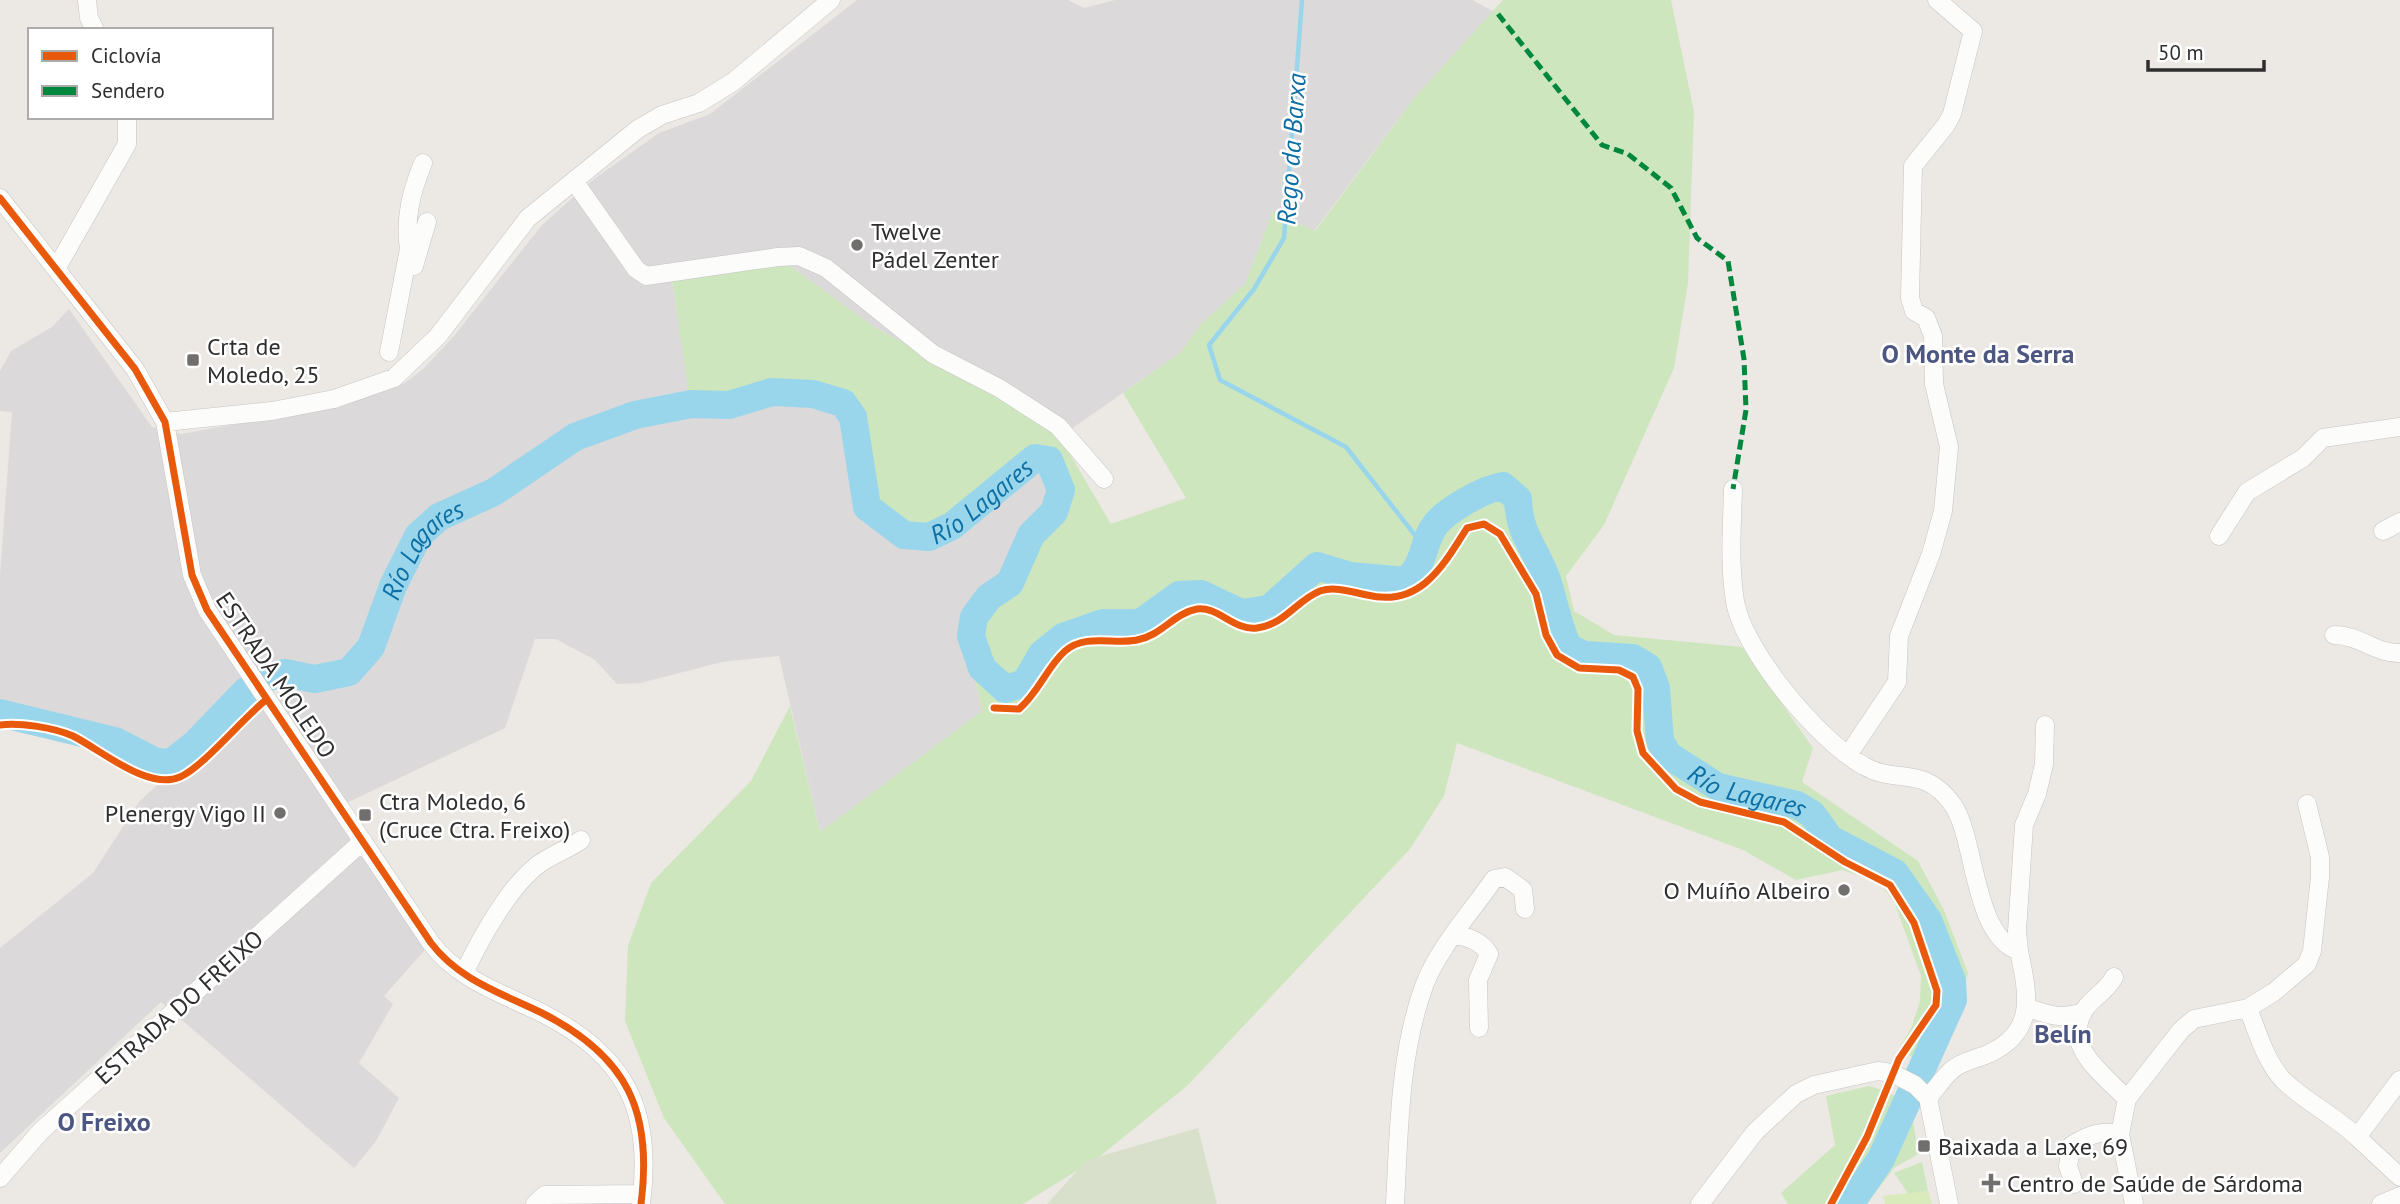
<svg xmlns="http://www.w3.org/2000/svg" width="2400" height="1204" font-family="'PT Sans',sans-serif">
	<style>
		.industrial { fill: #dcd9db }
		.green { fill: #cee6be }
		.cemetery { fill: #d8e0cc }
		.pitch { fill: #d9eabb }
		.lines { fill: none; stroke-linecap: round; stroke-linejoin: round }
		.stream { stroke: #99d6ec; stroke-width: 4.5 }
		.river { stroke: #99d6ec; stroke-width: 28 }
		.street-casing { stroke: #c5c4c5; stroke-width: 19 }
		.street { stroke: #fcfcfb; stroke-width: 18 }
		.quiet { stroke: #00873e; stroke-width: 5; stroke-dasharray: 10 5; stroke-linecap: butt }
		.cycleway-casing { stroke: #fff; stroke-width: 11 }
		.cycleway { stroke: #e8590c; stroke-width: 7 }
		.poi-dot { fill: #706f6e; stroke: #fff; stroke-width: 2.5 }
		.labels { text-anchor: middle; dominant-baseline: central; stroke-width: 5; stroke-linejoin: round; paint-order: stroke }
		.poi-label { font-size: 24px; fill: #2e2e2e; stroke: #fff; text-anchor: start }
		.street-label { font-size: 24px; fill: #2e2e2e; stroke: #fff }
		.water-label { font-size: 26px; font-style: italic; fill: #0d6fa3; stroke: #fff }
		.neighbourhood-label { font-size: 26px; font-weight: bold; fill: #4d5680; stroke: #fff }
	</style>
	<rect width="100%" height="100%" fill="#ece8e4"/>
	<!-- industrial -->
	<path class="industrial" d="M857,0H1068L1084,8L1115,0H1472L1495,12L1415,97L1314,231L1273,211L1245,284L1200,325L1180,353L1064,434L874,327L785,262L672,281L690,397L633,408L572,431L491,486L435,511L413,532L387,583L365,644L345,666L315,672L285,666L266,670L241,686L191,739L169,756L158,755L117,734L63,718L0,706V575L12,412L0,411V371L11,351L52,327L69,309L152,427L181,434L338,406L405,383L424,368L454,336L542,225L594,179L659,133L710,114Z
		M773,403L812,405L837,412L843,421L857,513L932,547L958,534L1038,469H1042L1050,490L1045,506L1022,529L1002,576L982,590L964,613L960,637L973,669L982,711L820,832L779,656L722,662L640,683L617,684L595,660L556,639H535L505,728L340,806L431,943L384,996L393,1004L359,1063L399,1098L376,1141L354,1168L161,1002L0,1153V948L93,873L139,802L157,785L172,784L190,776L280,692L355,681L380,653L403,590L427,543L444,526L499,501L580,446L638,425L692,414L730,415Z"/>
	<!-- green -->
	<path class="green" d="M1503,0H1671L1694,112L1688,283L1674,368L1604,525L1566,576L1574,611L1614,635L1742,647L1813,748L1802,782L1918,861L1944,910L1968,973L1953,1025L1931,1067L1899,1050L1912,1026L1920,1001L1921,976L1895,904L1880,883L1842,870L1796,880L1743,850L1457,743L1444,796L1410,849L1188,1085L1099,1157L1023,1204H725L664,1118L625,1021L628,946L651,883L751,781L790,706L820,832L982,711L964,628L1028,552L1022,529C1044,507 1054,501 1042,470L1038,469C1007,494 944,562 901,546C886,540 870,522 857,513L843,421L837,412L812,405L773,403L730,415L692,414L672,280L785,262L874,327L971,379L1058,434L1111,524L1186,498L1123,393L1180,353L1200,325L1245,284L1273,211L1315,231L1415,97Z
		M1869,1086C1912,1097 1913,1113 1918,1154L1894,1168L1867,1204H1788L1781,1193L1835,1145L1826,1096Z
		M1922,1162L1928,1191L1909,1195L1894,1173Z"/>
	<!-- cemetery -->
	<path class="cemetery" d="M1198,1128L1217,1204H1047L1087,1160Z"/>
	<!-- pitch -->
	<path class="pitch" d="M1928,1191L1932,1204H1885L1883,1196Z"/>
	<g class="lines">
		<!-- stream -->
		<path class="stream" d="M1302,0L1284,238L1254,289L1209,345L1220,380L1346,447L1425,548
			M0,709L3,712"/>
		<!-- river -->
		<g class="river">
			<path id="s1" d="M268,677L285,673L315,679L349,672L371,647L393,586L418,536L439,517L494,492L575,437L635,415L691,404L729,405L772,392L813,394L843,403L853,417L867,507L904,535L929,537L952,526L1035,458L1049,460L1061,490L1054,512L1031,535L1010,583L989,597L974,617L971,636L982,668L1005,689L1025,683L1042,654L1063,637L1103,623H1140L1179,595L1201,594L1241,613L1269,609L1317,566L1350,576L1406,581C1425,564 1421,549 1433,528C1444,511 1483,489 1503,486L1518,499C1519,536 1536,548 1547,580C1554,602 1558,625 1568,647L1584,655L1633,658L1648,667L1656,688L1660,741L1668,755L1718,787L1797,805L1812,814L1830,839L1895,873L1928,920L1952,981L1953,1000L1881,1159L1850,1204"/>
			<path d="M0,713L115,741L156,762L171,763L195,744L246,691"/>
		</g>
		<!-- street casing -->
		<g class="street-casing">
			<path id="street" d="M87,0L89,18L95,30
				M574,181L636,269L646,276L778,257L799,256L826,268L933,354L999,388L1058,426L1104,479
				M0,198L135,369L165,422L192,575L207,610L431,943C459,980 501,993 542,1013C627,1056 653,1111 641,1204
				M414,266L427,222
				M56,269L127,144V117
				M389,352L409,249C404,218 412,190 423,163
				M165,422L272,411L334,399L394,378L438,336L528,218L638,129L662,115L699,103L733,82L831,0
				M1733,489C1732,526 1729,564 1735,601C1743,651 1820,742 1864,766C1897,785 1924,764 1953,805C1976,839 1973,936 2019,951C2028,994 2037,1032 1988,1054C1976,1059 1963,1061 1953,1069C1943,1077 1936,1089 1928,1098
				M2383,531L2400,522
				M2219,536L2247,492L2303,458L2323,438L2400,427
				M2334,635C2360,635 2376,654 2400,653
				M1848,755L1897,682L1899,636L1931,554L1943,511L1949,447L1934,384L1933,336L1926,318L1914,311L1910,298L1913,166L1946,125L1952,114L1973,31L1937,0
				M1456,935C1469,937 1482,942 1489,954L1478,980L1479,1028
				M2019,951L2017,931L2024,825L2037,794L2044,764L2045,725
				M467,967C482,936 508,890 534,868C547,856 566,851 581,840
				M2114,977C2107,991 2094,996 2085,1009C2060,1045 2105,1076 2127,1099
				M2028,1008C2049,1015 2062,1020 2083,1012
				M2248,1008C2257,1031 2266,1063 2284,1081C2306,1102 2335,1116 2357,1137
				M2400,1080L2357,1137L2400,1177
				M0,1178L41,1131L363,841
				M2074,1184L2068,1166L2072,1145C2089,1135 2100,1130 2120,1134
				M535,1204L545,1195L642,1194
				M1395,1204C1399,1132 1399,1055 1424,986C1437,950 1472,911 1494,879L1505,877L1523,890L1525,909
				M1700,1204L1755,1132L1796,1094L1814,1085L1878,1071L1892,1073L1915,1085L1928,1098L1949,1204
				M2134,1204L2120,1134L2127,1099L2181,1030L2194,1019L2248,1008L2274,992L2307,964L2312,951L2320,877V857L2307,804
				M2381,1204L2400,1196"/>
		</g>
		<!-- street -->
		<use href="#street" class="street"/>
		<!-- quiet -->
		<path class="quiet" d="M1498,14L1602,145L1628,154L1671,188L1697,238L1728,261L1744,359L1746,410L1733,489"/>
		<!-- cycleway casing -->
		<g class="cycleway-casing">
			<path id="cycleway" d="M0,198L135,369L165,422L192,575L207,610L431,943C459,980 501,993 542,1013C627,1056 653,1111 641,1204
				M994,708L1019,709C1039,692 1047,667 1065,651C1086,633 1114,645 1137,640C1161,636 1174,613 1197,609C1218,606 1234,631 1257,628C1284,625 1297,600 1320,591C1335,586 1352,592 1367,595C1420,608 1443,566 1467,528L1484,524L1500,534L1536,594L1546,635L1557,655L1579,668L1619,670L1633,677L1638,689L1637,731L1643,753L1676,789L1700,802L1784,822L1845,862L1890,885L1914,923L1937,991L1936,1005L1899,1059L1867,1137L1831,1204
				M0,725C19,722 55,728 73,736C101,750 148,791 180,777C203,767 243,718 267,699"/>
		</g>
		<!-- cycleway -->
		<use href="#cycleway" class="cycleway"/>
	</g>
	<!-- markers -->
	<g class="poi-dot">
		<circle cx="857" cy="245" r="7"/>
		<rect x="186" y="353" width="14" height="14" rx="3.5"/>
		<circle cx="280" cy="813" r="7"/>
		<rect x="358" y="808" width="14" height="14" rx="3.5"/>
		<circle cx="1844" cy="890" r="7"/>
		<rect x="1917" y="1139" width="14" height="14" rx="3.5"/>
		<path d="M1987.5 1172.5h7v7h7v7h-7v7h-7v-7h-7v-7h7z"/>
	</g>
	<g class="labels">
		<!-- poi labels -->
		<g class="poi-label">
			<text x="871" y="231">Twelve<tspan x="871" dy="28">Pádel Zenter</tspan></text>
			<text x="207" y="346">Crta de<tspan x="207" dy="28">Moledo, 25</tspan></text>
			<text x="379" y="801">Ctra Moledo, 6<tspan x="379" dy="28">(Cruce Ctra. Freixo)</tspan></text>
			<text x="266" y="813" text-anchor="end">Plenergy Vigo II</text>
			<text x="1830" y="890" text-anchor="end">O Muíño Albeiro</text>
			<text x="1938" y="1146">Baixada a Laxe, 69</text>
			<text x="2007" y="1183">Centro de Saúde de Sárdoma</text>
		</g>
		<!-- street labels -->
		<g class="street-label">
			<text transform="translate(276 675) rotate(56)">ESTRADA MOLEDO</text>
			<text transform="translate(179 1007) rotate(-42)">ESTRADA DO FREIXO</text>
		</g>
		<!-- water labels -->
		<g class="water-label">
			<text transform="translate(1291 149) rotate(-86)">Rego da Barxa</text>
			<text stroke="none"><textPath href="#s1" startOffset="943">Río Lagares</textPath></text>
			<text stroke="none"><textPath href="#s1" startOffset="229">Río Lagares</textPath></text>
			<text stroke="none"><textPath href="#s1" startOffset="2345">Río Lagares</textPath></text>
		</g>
		<!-- neighbourhood labels -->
		<g class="neighbourhood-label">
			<text x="1978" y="353">O Monte da Serra</text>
			<text x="2063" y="1033">Belín</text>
			<text x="104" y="1121">O Freixo</text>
		</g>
	</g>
	<!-- legend -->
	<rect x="28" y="28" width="245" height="91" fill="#ffffff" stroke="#ababab" stroke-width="2"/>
	<rect x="42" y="51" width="35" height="10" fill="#e8590c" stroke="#ababab" stroke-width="2"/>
	<text x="91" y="63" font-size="21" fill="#2e2e2e">Ciclovía</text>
	<rect x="42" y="86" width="35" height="10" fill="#00873e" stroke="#ababab" stroke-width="2"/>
	<text x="91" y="98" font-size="21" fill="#2e2e2e">Sendero</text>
	<!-- scale -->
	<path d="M2148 60v10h116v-10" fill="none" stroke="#2e2e2e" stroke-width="3.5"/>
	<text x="2158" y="60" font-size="21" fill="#2e2e2e" stroke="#ffffff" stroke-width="5" paint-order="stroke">50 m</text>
</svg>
